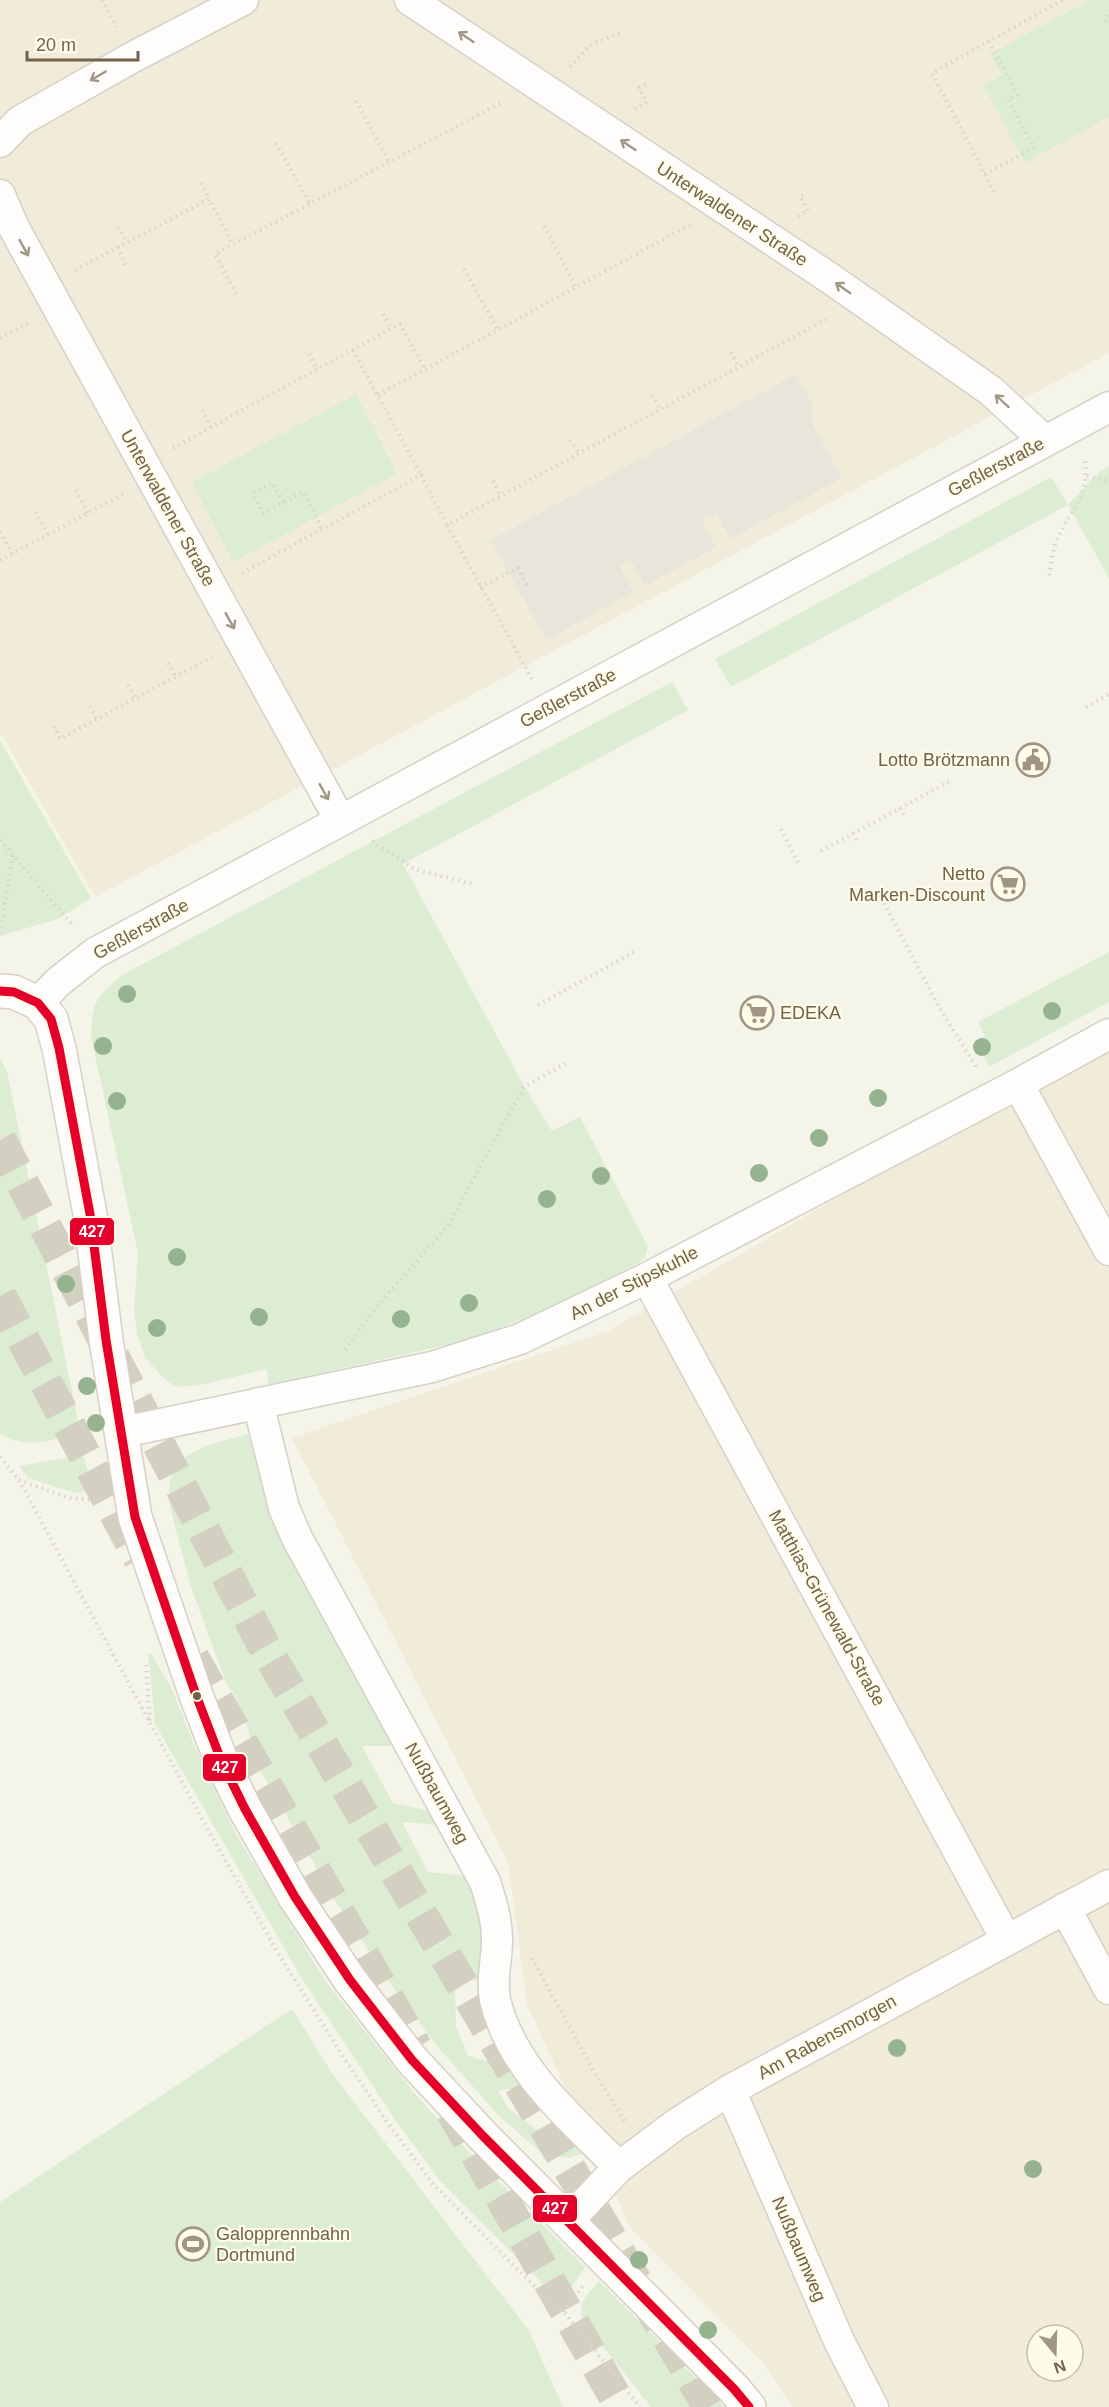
<svg xmlns="http://www.w3.org/2000/svg" width="1109" height="2407" font-family="Helvetica,sans-serif">
	<style>
		.residential { fill: #f1ecd9; fill-rule: evenodd }
		.industrial { fill: #e8e5da }
		.green { fill: #ddedd4 }
		.lines { fill: none; stroke-linecap: round; stroke-linejoin: round }
		.highway-tunnel { stroke: #d4d0c1; stroke-width: 33; stroke-dasharray: 33 16; stroke-linecap: butt }
		.street-casing { stroke: #d4d1c7; stroke-width: 33 }
		.secondary-casing { stroke: #d5d1c7; stroke-width: 36 }
		.path { stroke: #d9d4cd; stroke-width: 4; stroke-dasharray: 1.5 4.5; stroke-linecap: butt }
		.street { stroke: #fefdfc; stroke-width: 30 }
		.secondary { stroke: #fefdfc; stroke-width: 33 }
		.bus-1-casing { stroke: #fefbe9; stroke-width: 14 }
		.bus-1 { stroke: #e4002b; stroke-width: 9 }
		.tree { fill: #96b38f }
		.oneway { stroke: #a39888 }
		.bus-dot { fill: #72624a; stroke: #fefbe9; stroke-width: 2 }
		.labels { text-anchor: middle; dominant-baseline: central; stroke-width: 4.5; stroke-linejoin: round; paint-order: stroke }
		.street-label { font-size: 18px; fill: #72624a; stroke: #fefbe9 }
		.poi-label { font-size: 18px; fill: #72624a; stroke: #fefbe9; text-anchor: end }
		.line-badge { stroke: #fefbe9; stroke-width: 2 }
		.badge-label { font-size: 16px; text-anchor: middle; font-weight: bold; fill: #fff }
	</style>
	<rect width="100%" height="100%" fill="#f5f4e9"/>
	<!-- residential -->
	<path class="residential" d="M0,0H1109V353L95,897L0,732Z
		M1109,1040V2407H793L765,2365L631,2229L527,2005L508,1862L292,1438L608,1331ZM1037,2335H1073V2371H1037Z"/>
	<!-- industrial -->
	<path class="industrial" d="M796,374L812,403V423L842,478L730,539L717,513L702,520L716,547L645,586L631,560L619,565L633,592L546,640L491,540Z"/>
	<!-- green -->
	<path class="green" d="M1090,0H1109V117L1025,163L983,85L1002,75L990,54Z
		M356,394L397,474L233,562L192,482Z
		M1109,466V578L1068,505L731,687L715,659L1051,477L1068,504L1101,471Z
		M672,682L688,710L403,864L527,1091L552,1131L580,1117L644,1239L648,1247L645,1257L638,1263L537,1314L460,1342L268,1385L267,1369L200,1385L176,1387L162,1377L145,1357L137,1334L134,1311L138,1253L91,1037C92,1002 96,997 122,975Z
		M0,740L91,898L58,919L0,936Z
		M1109,952V1002L989,1067L975,1041L985,1036L978,1022Z
		M0,1058L7,1071L77,1416V1427C54,1445 25,1448 0,1434Z
		M248,1434L265,1493L397,1746H362L393,1803L432,1811L440,1825L402,1822L428,1872L468,1876L486,1931L481,1980L455,1981L456,2027L468,2056L515,2068L526,2086L498,2091L509,2109L535,2129L569,2130L590,2151L570,2158L544,2155L498,2115L437,2046L399,1996L336,1902L259,1768L246,1723L236,1697L226,1683L191,1587L169,1503V1483L176,1466L188,1455L205,1446Z
		M72,1457H84L92,1490L76,1493L28,1478L19,1466Z
		M148,1653H151L172,1689L193,1742L236,1834L326,1982L416,2095L450,2133L585,2267L565,2296H555L440,2181L396,2121L302,1979L155,1724Z
		M292,2009L332,2073L529,2331L563,2407H0V2202Z
		M599,2281L716,2398L724,2407H651C640,2391 581,2323 581,2313C580,2299 591,2291 599,2281Z"/>
	<g class="lines">
		<!-- highway-tunnel -->
		<path class="highway-tunnel" d="M0,1140L263,1644L709,2407
			M0,1296L140,1559
			M193,1658L416,2048
			M452,2111L621,2407"/>
		<!-- street casing -->
		<g class="street-casing">
			<path id="street" d="M410,0L831,279L991,391L1045,441
				M0,142L20,121L133,57L243,0
				M0,195L14,228L340,820
				M38,1003L58,982L95,953L1109,407
				M1018,1084L1109,1250
				M647,1278L1006,1939
				M258,1403L284,1508L297,1538L485,1882C491,1901 497,1919 497,1940C497,1960 491,1980 495,2000C512,2070 571,2118 619,2167
				M123,1432L432,1367L520,1339L647,1278L1018,1084L1109,1034
				M1065,1908L1109,1989
				M730,2090L839,2341L873,2407
				M567,2222L619,2167L675,2125L730,2090L1109,1885"/>
		</g>
		<!-- secondary casing -->
		<g class="secondary-casing">
			<path id="secondary" d="M0,991L14,992L38,1003L51,1019L59,1048L90,1214L106,1340L135,1517L196,1695L221,1760L245,1809L295,1897L350,1980L412,2060L483,2136L734,2389L749,2407"/>
		</g>
		<!-- path -->
		<path class="path" d="M102,0L117,27
			M1105,22L1109,15
			M570,67L590,45L620,33
			M356,101L389,162
			M635,109L647,102L639,88L647,84
			M276,143L310,204
			M985,174L1034,148L1008,99L1017,95L989,42
			M201,183L209,199
			M994,192L932,73L1063,0
			M798,216L808,211L800,196L807,193
			M544,226L576,287
			M118,227L127,242
			M118,247L126,267
			M464,269L498,330
			M75,270L209,199L233,244
			M236,294L215,254L501,103
			M383,314L392,329
			M0,338L28,323
			M353,350L421,475
			M731,352L738,367
			M309,354L317,369
			M378,395L690,225
			M652,395L660,409
			M202,410L211,427
			M570,440L579,453
			M173,448L400,324L425,369
			M1087,476L1109,481
			M493,481L500,495
			M76,490L88,513
			M283,502L273,483L253,493L263,513L303,492L322,529
			M36,512L48,535
			M0,532L12,554
			M0,560L124,494
			M242,573L421,475L447,525
			M1049,575C1052,563 1052,548 1058,538C1072,506 1090,497 1085,458
			M480,587L518,568L528,587
			M168,663L175,676
			M532,679L447,525L827,319
			M128,685L135,698
			M90,706L97,719
			M1086,707L1109,694
			M54,726L60,739L212,657
			M900,808L905,817
			M781,829L798,863
			M853,833L858,842
			M0,840L73,926
			M372,841L414,869L472,884
			M821,851L952,780
			M884,903L939,1007L976,1067
			M0,934L13,855
			M538,1005L638,950
			M345,1350L378,1305L447,1227L524,1087L568,1062
			M0,1457L19,1480L208,1830L278,1953L344,2058L387,2122L433,2184L549,2301L564,2312L640,2407
			M19,1480L69,1498L96,1500
			M146,1665L150,1724
			M532,1958L593,2070L625,2121
			M564,2312L583,2286"/>
		<!-- street -->
		<use href="#street" class="street"/>
		<!-- secondary -->
		<use href="#secondary" class="secondary"/>
		<!-- bus-1 casing -->
		<g class="bus-1-casing">
			<path id="bus-1" d="M0,991L14,992L38,1003L51,1019L59,1048L90,1214L106,1340L135,1517L196,1695L221,1760L245,1809L295,1897L350,1980L412,2060L483,2136L734,2389L749,2407"/>
		</g>
		<!-- bus-1 -->
		<use href="#bus-1" class="bus-1"/>
	</g>
	<!-- trees -->
	<g class="tree">
		<circle cx="127" cy="994" r="9"/>
		<circle cx="1052" cy="1011" r="9"/>
		<circle cx="103" cy="1046" r="9"/>
		<circle cx="982" cy="1047" r="9"/>
		<circle cx="878" cy="1098" r="9"/>
		<circle cx="117" cy="1101" r="9"/>
		<circle cx="819" cy="1138" r="9"/>
		<circle cx="759" cy="1173" r="9"/>
		<circle cx="601" cy="1176" r="9"/>
		<circle cx="547" cy="1199" r="9"/>
		<circle cx="177" cy="1257" r="9"/>
		<circle cx="66" cy="1284" r="9"/>
		<circle cx="469" cy="1303" r="9"/>
		<circle cx="259" cy="1317" r="9"/>
		<circle cx="401" cy="1319" r="9"/>
		<circle cx="157" cy="1328" r="9"/>
		<circle cx="87" cy="1386" r="9"/>
		<circle cx="96" cy="1423" r="9"/>
		<circle cx="897" cy="2048" r="9"/>
		<circle cx="1033" cy="2169" r="9"/>
		<circle cx="639" cy="2260" r="9"/>
		<circle cx="708" cy="2330" r="9"/>
	</g>
	<!-- one-way arrows -->
	<defs><path id="oneway-shaft" d="M-6 0H5M1.5-3L5.5 0L1.5 3" fill="none" stroke-width="1.6" stroke-linecap="round" stroke-linejoin="round" transform="scale(1.5)"/></defs>
	<g class="oneway">
		<use href="#oneway-shaft" transform="translate(466 37) rotate(-146)"/>
		<use href="#oneway-shaft" transform="translate(98 76) rotate(150)"/>
		<use href="#oneway-shaft" transform="translate(628 145) rotate(-146)"/>
		<use href="#oneway-shaft" transform="translate(24 248) rotate(61)"/>
		<use href="#oneway-shaft" transform="translate(843 288) rotate(-145)"/>
		<use href="#oneway-shaft" transform="translate(1002 401) rotate(-138)"/>
		<use href="#oneway-shaft" transform="translate(230 621) rotate(61)"/>
		<use href="#oneway-shaft" transform="translate(324 792) rotate(61)"/>
	</g>
	<!-- icons -->
	<defs>
		<g id="civic-ring" transform="scale(1.725)"><circle r="9.5" fill="#fefbe9" stroke="#a09582" stroke-width="1.5"/><path d="M-.6-6.5H3V-4.5H.6V-3L4-1V1h2V6H-6V1h2V-1L-.6-3ZM-1.2 2.5V6h2.4V2.5Z" fill="#a09582"/></g>
		<g id="supermarket-ring" transform="scale(1.725)"><circle r="9.5" fill="#fefbe9" stroke="#a09582" stroke-width="1.5"/><path d="M-6-5.5h2.5l.6 2H6L4.5 2H-2.5L-4.4-4H-6ZM-1.5 3.2a1.3 1.3 0 1 0 .1 0ZM3 3.2a1.3 1.3 0 1 0 .1 0Z" fill="#a09582"/></g>
		<g id="stadium-ring" transform="scale(1.725)"><circle r="9.5" fill="#fefbe9" stroke="#a09582" stroke-width="1.5"/><path d="M0-5a6.5 5 0 1 0 0 10a6.5 5 0 1 0 0-10ZM-3.5-1.8h7v3.6h-7Z" fill="#a09582"/></g>
	</defs>
	<g fill-rule="evenodd">
		<use href="#civic-ring" x="1033" y="760"/>
		<use href="#supermarket-ring" x="1008" y="884"/>
		<use href="#supermarket-ring" x="757" y="1013"/>
		<use href="#stadium-ring" x="193" y="2244"/>
	</g>
	<!-- markers -->
	<circle class="bus-dot" cx="197" cy="1696" r="5"/>
	<g class="labels">
		<!-- street labels -->
		<g class="street-label">
			<text transform="translate(732 214) rotate(33)">Unterwaldener Straße</text>
			<text transform="translate(996 467) rotate(-28)">Geßlerstraße</text>
			<text transform="translate(168 508) rotate(61)">Unterwaldener Straße</text>
			<text transform="translate(568 698) rotate(-28)">Geßlerstraße</text>
			<text transform="translate(141 929) rotate(-29)">Geßlerstraße</text>
			<text transform="translate(634 1283) rotate(-27)">An der Stipskuhle</text>
			<text transform="translate(827 1608) rotate(61)">Matthias-Grünewald-Straße</text>
			<text transform="translate(437 1793) rotate(61)">Nußbaumweg</text>
			<text transform="translate(827 2037) rotate(-29)">Am Rabensmorgen</text>
			<text transform="translate(799 2249) rotate(67)">Nußbaumweg</text>
		</g>
		<!-- poi labels -->
		<g class="poi-label">
			<text x="1010" y="760">Lotto Brötzmann</text>
			<text x="985" y="874">Netto<tspan x="985" dy="21">Marken-Discount</tspan></text>
			<text x="780" y="1013" text-anchor="start">EDEKA</text>
			<text x="216" y="2234" text-anchor="start">Galopprennbahn<tspan x="216" dy="21">Dortmund</tspan></text>
		</g>
	</g>
	<g class="line-badge">
		<rect x="69" y="1217" width="46" height="29" rx="6" fill="#e4002b"/>
		<rect x="202" y="1753" width="45" height="29" rx="6" fill="#e4002b"/>
		<rect x="532" y="2194" width="46" height="29" rx="6" fill="#e4002b"/>
	</g>
	<g class="badge-label">
		<text x="92" y="1237">427</text>
		<text x="225" y="1773">427</text>
		<text x="555" y="2214">427</text>
	</g>
	<!-- north arrow -->
	<g transform="translate(1055 2353) rotate(161)"><circle r="28" fill="#fefbe9" stroke="#c6bea9" stroke-width="1.5"/>
	<path d="M0-4.5L10 22L0 15L-10 22Z" fill="#a09582"/>
	<text y="-9" font-size="16" font-weight="bold" text-anchor="middle" fill="#72624a">N</text>
	</g>
	<!-- scale -->
	<path d="M27 51v9h111v-9" fill="none" stroke="#72624a" stroke-width="3"/>
	<text x="36" y="51" font-size="18" fill="#72624a" stroke="#fefbe9" stroke-width="4.5" paint-order="stroke">20 m</text>
</svg>
